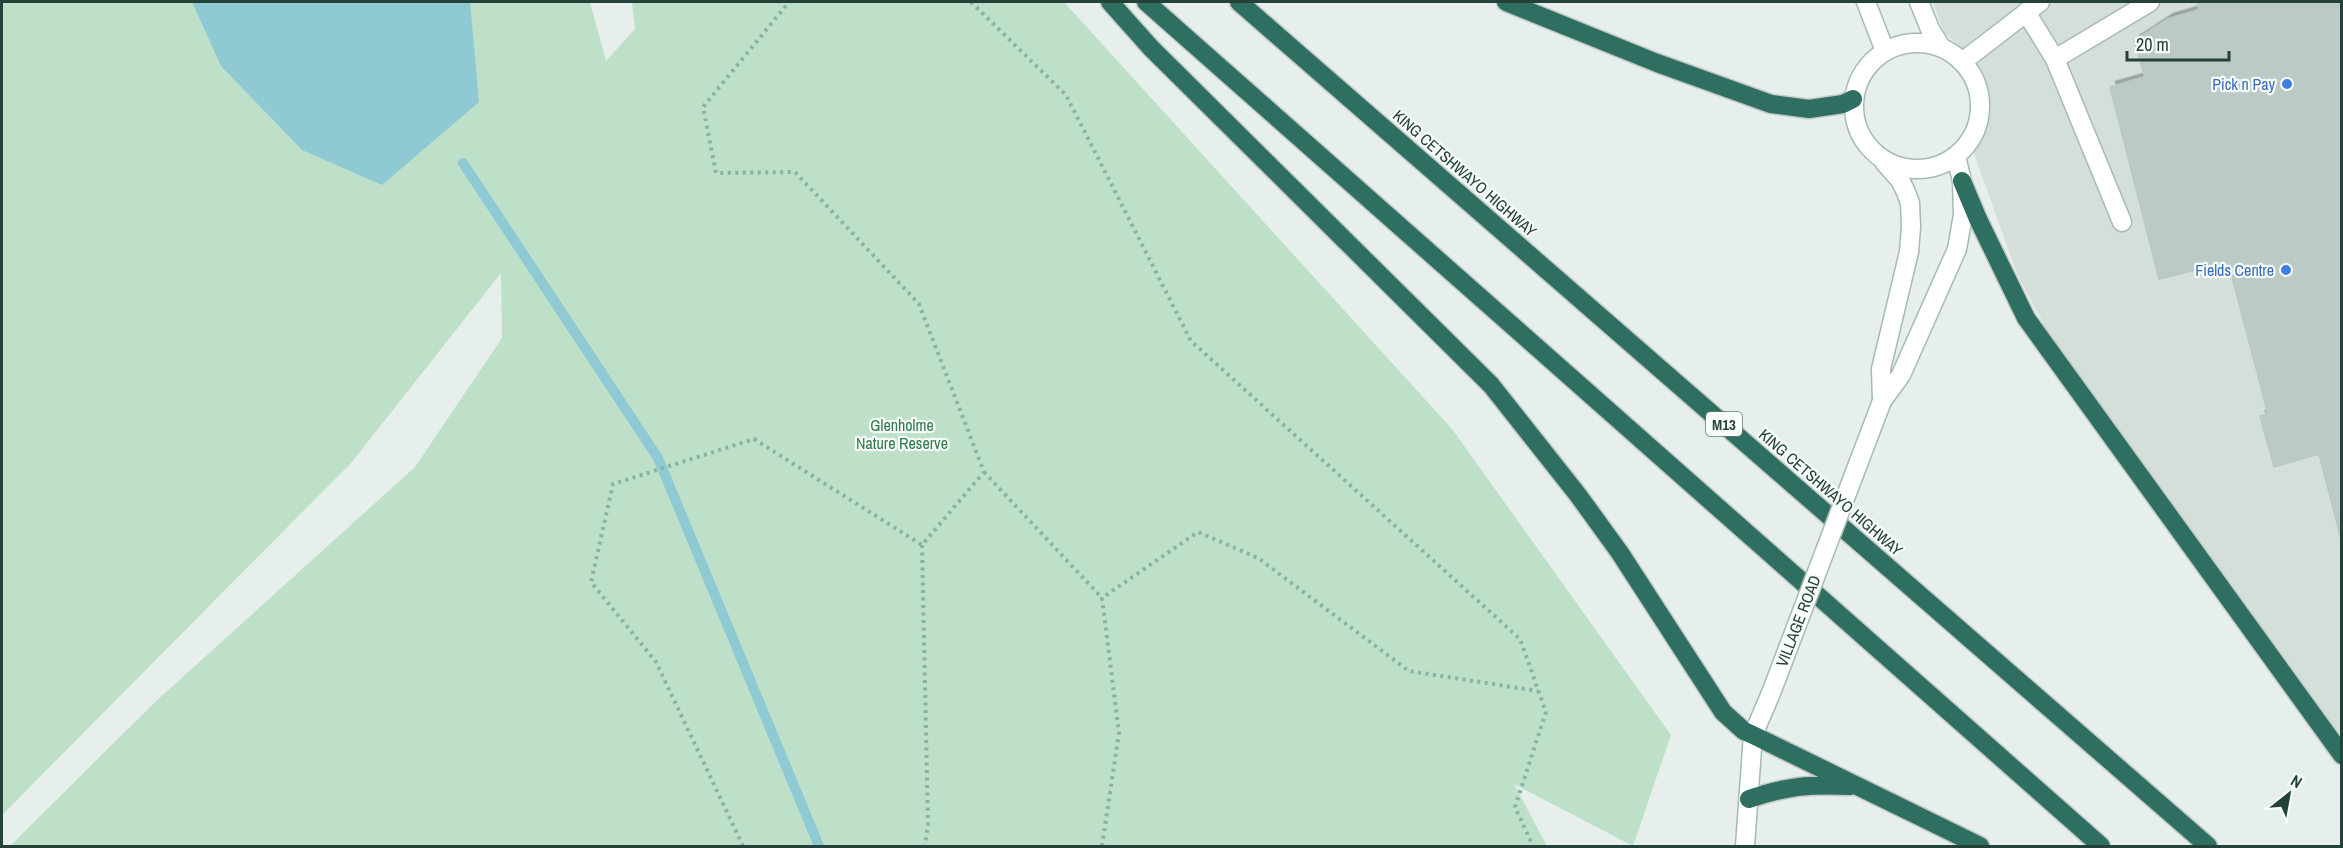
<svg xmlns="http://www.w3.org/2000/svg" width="2343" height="848" font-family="'Archivo Narrow',sans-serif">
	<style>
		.built { fill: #d4dfda }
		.green { fill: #bfe0c8 }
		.water { fill: #8ec9d4 }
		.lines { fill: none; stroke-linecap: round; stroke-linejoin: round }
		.stream { stroke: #8ec9d4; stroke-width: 10 }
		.building { fill: #bbcac4; stroke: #b8c9c2; stroke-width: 1.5; filter: url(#shadow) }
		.lane-casing { stroke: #a8b8b2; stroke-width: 21 }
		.secondary-casing { stroke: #a4bbb3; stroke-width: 21 }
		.highway-casing { stroke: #c2cac8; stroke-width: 21 }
		.path { stroke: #86b3a5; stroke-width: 4; stroke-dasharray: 3 4.5; stroke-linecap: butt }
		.lane { stroke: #fff; stroke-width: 18 }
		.secondary { stroke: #fff; stroke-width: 18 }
		.highway { stroke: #2f6f62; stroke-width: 18 }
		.secondary-bridge-casing { stroke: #a4bbb3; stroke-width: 21; stroke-linecap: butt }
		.secondary-bridge { stroke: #fff; stroke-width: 18 }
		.shop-dot { fill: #3f7fe0; stroke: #f7fbf9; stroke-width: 2 }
		.labels { text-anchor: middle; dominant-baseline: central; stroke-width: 4.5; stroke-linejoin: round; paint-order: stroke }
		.shield { fill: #f7fbf9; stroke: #637a73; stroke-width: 1.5 }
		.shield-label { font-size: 15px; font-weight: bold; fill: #24423a }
		.shop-label { font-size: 16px; fill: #366cbe; stroke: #f7fbf9; text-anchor: end }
		.street-label { font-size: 16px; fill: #24423a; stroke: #f7fbf9 }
		.park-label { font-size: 16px; fill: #2d7a4b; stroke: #f7fbf9 }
	</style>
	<defs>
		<filter id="shadow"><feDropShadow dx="5.5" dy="-5.5" stdDeviation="0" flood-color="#0004"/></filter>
	</defs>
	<rect width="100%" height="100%" fill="#e6efeb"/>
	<!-- built -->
	<path class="built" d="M1932,2H2341V741L2048,332L2018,276L1969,140L1976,130L1982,106L1980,81L1971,58L1945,33Z"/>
	<!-- green -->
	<path class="green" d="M2,2H590L606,61L635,29L632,2H1064L1452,429L1671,735L1633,846L1514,784L1547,846H10L154,703L415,467L502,338L501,273L351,463L2,815Z"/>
	<!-- water -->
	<path class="water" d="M192,2H470L479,102L382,185L302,150L221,66Z"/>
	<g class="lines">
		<!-- stream -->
		<path class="stream" d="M463,163L658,458L819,846"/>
	</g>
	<!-- building -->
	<path class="building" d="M2197,2H2342V543L2319,454L2274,467L2260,416L2268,414L2228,262L2159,279L2110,87L2145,77L2134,41L2168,19L2199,10Z"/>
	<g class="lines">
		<!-- lane casing -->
		<g class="lane-casing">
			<path id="lane" d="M2026,12L2055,59L2150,2
				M2055,59L2122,222
				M1962,62L2040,2"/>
		</g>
		<!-- secondary casing -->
		<g class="secondary-casing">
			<path id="secondary" d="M1866,2L1885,51
				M1919,2L1930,29L1941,47
				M1854 106a63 63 0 1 1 126 0a63 63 0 1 1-126 0Z
				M1882,401L1901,375L1957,249L1963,215L1962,181L1956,156
				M1882,401L1881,369L1909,252L1911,227L1910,203L1906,192L1900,180L1884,162
				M1745,846L1753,735L1771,693"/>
		</g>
		<!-- highway casing -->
		<g class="highway-casing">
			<path id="highway" d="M1110,2L1151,48L1491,385L1578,495L1620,553L1723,712L1744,731L1753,735L1980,846
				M1146,2L2101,846
				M1239,2L2208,846
				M1506,2L1657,63L1771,104L1809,109L1843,104L1853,99
				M1962,181L1978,219L2026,318L2342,755
				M1749,799C1787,786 1810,784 1850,786"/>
		</g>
		<!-- path -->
		<path class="path" d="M971,2L1066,95L1191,341L1520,639L1546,712L1515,807L1533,846
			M984,472L1102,598
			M922,545L928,824L925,846
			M743,846L656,662L591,582L613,484L754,439L922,545L984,472L919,304L795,172L716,173L703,107L789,2
			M1102,846L1119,733L1102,598L1198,532L1258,558L1409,671L1538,691"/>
		<!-- lane -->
		<use href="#lane" class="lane"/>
		<!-- secondary -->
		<use href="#secondary" class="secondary"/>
		<!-- highway -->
		<use href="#highway" class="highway"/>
		<!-- secondary-bridge casing -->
		<g class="secondary-bridge-casing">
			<path id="secondary-bridge" d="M1771,693L1882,401"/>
		</g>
		<!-- secondary-bridge -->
		<use href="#secondary-bridge" class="secondary-bridge"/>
	</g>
	<!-- markers -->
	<g class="shop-dot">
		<circle cx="2287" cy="84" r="6"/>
		<circle cx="2286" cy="270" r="6"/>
	</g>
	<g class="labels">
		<!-- shield labels -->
		<rect class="shield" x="1706" y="412" width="36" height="24" rx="4.5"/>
		<g class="shield-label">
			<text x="1724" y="424">M13</text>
		</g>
		<!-- shop labels -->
		<g class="shop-label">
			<text x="2275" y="84">Pick n Pay</text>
			<text x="2274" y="270">Fields Centre</text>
		</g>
		<!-- street labels -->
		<g class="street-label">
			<text transform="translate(1465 173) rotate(41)">KING CETSHWAYO HIGHWAY</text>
			<text transform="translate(1831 492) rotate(41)">KING CETSHWAYO HIGHWAY</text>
			<text transform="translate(1798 621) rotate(-69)">VILLAGE ROAD</text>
		</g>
		<!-- park labels -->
		<g class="park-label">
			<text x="902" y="425">Glenholme<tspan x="902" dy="18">Nature Reserve</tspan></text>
		</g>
	</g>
	<!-- border -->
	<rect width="2343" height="848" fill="none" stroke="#24423a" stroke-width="6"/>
	<!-- north arrow -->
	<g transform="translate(2289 794) rotate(31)" stroke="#f7fbf9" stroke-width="4.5" paint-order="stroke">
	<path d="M0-4.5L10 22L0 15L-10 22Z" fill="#24423a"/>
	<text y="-9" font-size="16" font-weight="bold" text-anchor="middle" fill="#24423a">N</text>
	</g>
	<!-- scale -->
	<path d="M2127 51v9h102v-9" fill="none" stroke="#24423a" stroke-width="3"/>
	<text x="2136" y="51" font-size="18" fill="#24423a" stroke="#f7fbf9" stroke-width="4.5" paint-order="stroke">20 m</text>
</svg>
